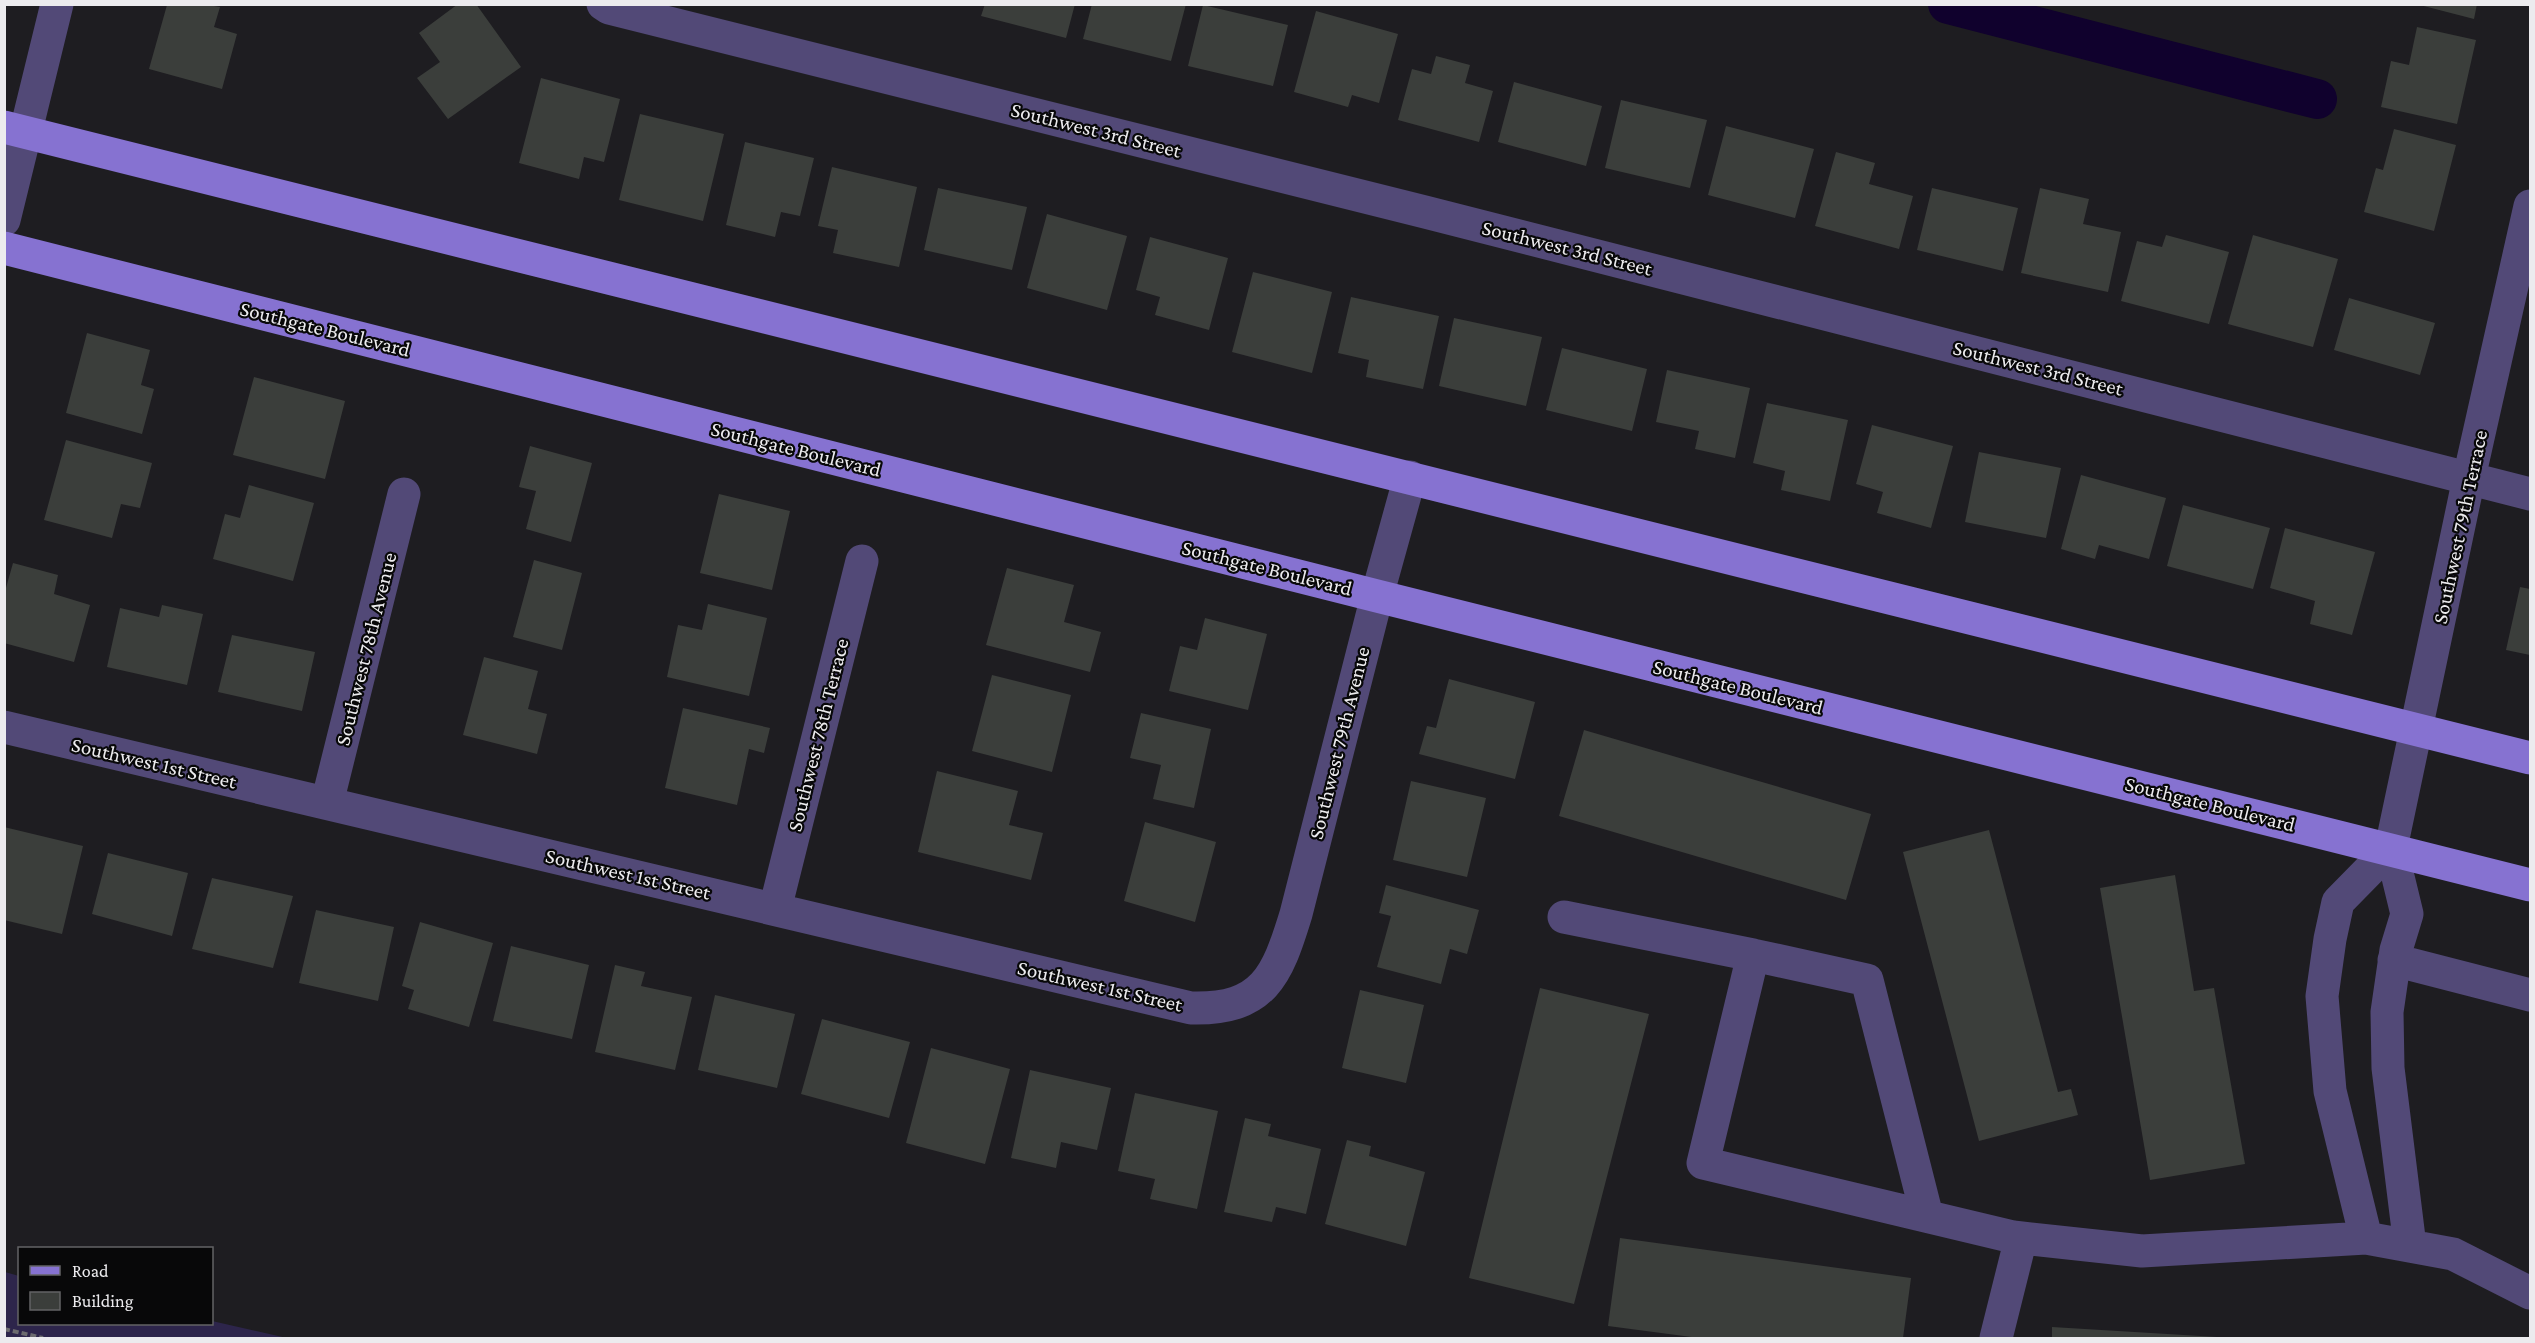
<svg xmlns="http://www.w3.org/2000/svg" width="2535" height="1343" font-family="'Crimson Pro',serif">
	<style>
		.green { fill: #2d254b }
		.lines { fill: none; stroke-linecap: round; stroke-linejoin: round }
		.canal { stroke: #10012d; stroke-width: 40 }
		.building { fill: #3b3e3b }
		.path { stroke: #6c6b6f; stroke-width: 4; stroke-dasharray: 6 3; stroke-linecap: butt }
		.minor { stroke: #524977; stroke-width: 33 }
		.major { stroke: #8672d1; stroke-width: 33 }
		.labels { text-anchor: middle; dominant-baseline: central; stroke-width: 4.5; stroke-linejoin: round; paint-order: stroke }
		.street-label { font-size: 21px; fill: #ecebee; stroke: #080809 }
	</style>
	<rect width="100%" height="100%" fill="#1e1d21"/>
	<!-- green -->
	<path class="green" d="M5,1272L19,1276L20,1324H212V1321L287,1338H5Z"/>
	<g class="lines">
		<!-- canal -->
		<path class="canal" d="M1948,4L2317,99"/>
	</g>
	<!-- building -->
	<path class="building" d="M458,4H476L521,67L448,119L417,78L440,62L419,33Z
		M985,4H1075L1066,38L981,16Z
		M1092,4H1186L1171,61L1083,39Z
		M2416,4H2477L2474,19Z
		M167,5H208L220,7L214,27L237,34L222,89L149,69Z
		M1203,5L1288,25L1273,86L1188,66Z
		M1316,11L1398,34L1379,103L1352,95L1348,107L1294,92Z
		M2417,27L2476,40L2457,124L2381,107L2391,61L2409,65Z
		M1436,56L1470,65L1465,83L1493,91L1479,142L1398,120L1412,69L1431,74Z
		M541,78L620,99L604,162L584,157L579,179L519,163Z
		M1514,82L1602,106L1586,166L1498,142Z
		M1621,100L1707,120L1690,188L1605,168Z
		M640,114L724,134L703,221L619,200Z
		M1726,126L1814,149L1795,218L1708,195Z
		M2394,129L2456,145L2434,231L2364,212L2376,168L2383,170Z
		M745,142L814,158L800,216L781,212L775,237L726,225Z
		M1836,152L1875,163L1869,184L1913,196L1899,249L1815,226Z
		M832,167L917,187L899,267L833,253L838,230L818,226Z
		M938,188L1027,207L1012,270L924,250Z
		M1932,188L2018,208L2003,271L1917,250Z
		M2040,188L2089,199L2083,224L2121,232L2108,292L2021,273Z
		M1047,214L1127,236L1107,310L1027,288Z
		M2166,235L2229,252L2209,324L2121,301L2137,241L2162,247Z
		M2253,235L2338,259L2313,347L2228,324Z
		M1150,237L1228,258L1209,330L1155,315L1160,297L1136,290Z
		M1253,272L1332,292L1312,373L1232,352Z
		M1351,297L1439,316L1423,389L1366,377L1369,360L1338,353Z
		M2349,298L2435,323L2420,375L2334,350Z
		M1454,318L1542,337L1526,406L1439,386Z
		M87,333L150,350L141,385L154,389L142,434L66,413Z
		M1562,348L1647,369L1632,431L1546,410Z
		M1667,370L1750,388L1735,458L1695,449L1699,431L1656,422Z
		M254,377L345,401L325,479L233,455Z
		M1767,403L1848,420L1830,501L1781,490L1785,471L1753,463Z
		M1872,425L1953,446L1931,528L1877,513L1883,492L1856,484Z
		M66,440L152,463L140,508L121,504L112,538L44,520Z
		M530,446L592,463L571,542L526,529L536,491L519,487Z
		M1979,452L2061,468L2046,538L1965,522Z
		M2081,475L2166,498L2149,559L2099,545L2095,559L2061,549Z
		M249,485L314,503L293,581L213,559L225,514L240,518Z
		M719,494L790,511L772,590L700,573Z
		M2183,505L2270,528L2253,589L2167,566Z
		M2285,528L2375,552L2352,635L2310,624L2315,601L2270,588Z
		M534,560L582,573L562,650L513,637Z
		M13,563L58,575L54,594L90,605L74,662L4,643V595Z
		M1007,568L1074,585L1064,622L1101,632L1090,672L986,645Z
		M2520,587L2530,589V655L2506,650Z
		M708,604L767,618L749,696L667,677L678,625L702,630Z
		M162,605L203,614L187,685L107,667L120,608L159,617Z
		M1205,618L1267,634L1248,710L1169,691L1180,646L1197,650Z
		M232,635L315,652L302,711L218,692Z
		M484,657L538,671L528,709L547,714L537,754L463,735Z
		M992,675L1071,695L1052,772L972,751Z
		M1449,679L1535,702L1515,779L1419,754L1427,726L1436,728Z
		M683,708L770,728L764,753L749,749L737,805L665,788Z
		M1141,713L1211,729L1194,808L1153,799L1161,765L1130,758Z
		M1584,730L1871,814L1846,900L1559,816Z
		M937,771L1018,791L1009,825L1043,833L1031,880L918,852Z
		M1411,781L1486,798L1467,877L1393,860Z
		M1145,822L1216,842L1195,922L1124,901Z
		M4,827L83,846L62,934L4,920Z
		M1989,830L2058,1092L2071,1089L2078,1115L1979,1141L1903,852Z
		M108,853L188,873L172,936L92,914Z
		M2175,875L2194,991L2214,988L2245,1164L2150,1180L2100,888Z
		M212,878L293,896L273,968L192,949Z
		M1386,885L1479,910L1467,954L1450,949L1441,984L1377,967L1391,916L1379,913Z
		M316,910L394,927L378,1001L299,983Z
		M420,922L493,943L469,1027L408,1009L414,990L402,986Z
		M511,946L589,965L572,1039L493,1021Z
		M615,965L645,972L641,986L692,997L675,1070L595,1052Z
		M1540,988L1649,1014L1574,1304L1469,1278Z
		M1360,990L1424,1005L1406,1083L1342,1068Z
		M715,995L795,1014L777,1088L698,1070Z
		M822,1019L910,1042L889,1118L801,1094Z
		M931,1048L1010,1069L985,1164L906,1143Z
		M1030,1070L1111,1088L1097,1150L1061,1142L1056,1168L1011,1158Z
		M1135,1093L1218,1111L1197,1209L1150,1199L1155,1179L1118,1171Z
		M1245,1118L1271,1124L1268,1136L1321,1149L1306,1214L1276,1207L1272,1222L1224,1212Z
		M1347,1140L1371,1146L1369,1156L1425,1172L1406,1246L1325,1224Z
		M1620,1238L1911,1278L1903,1338H1699L1608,1326Z
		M2052,1327L2217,1337V1338H2052Z"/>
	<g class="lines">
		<!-- path -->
		<path class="path" d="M4,1329L43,1338"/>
		<!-- minor -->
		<path class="minor" d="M603,4L609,8L1425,212L2530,494
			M4,220L57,4
			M4,727L1191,1008C1264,1010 1277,976 1296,914L1377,596L1410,477
			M327,803L404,494
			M775,909L862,561
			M1564,917L1753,955
			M2394,960L2530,995
			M1927,1216L1867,980L1753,955L1703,1163L2013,1237L2142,1251L2366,1238L2453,1254L2530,1293
			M2366,1238L2330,1091L2322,996L2330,939L2338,902L2391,848
			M2410,1246L2388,1068L2387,1012L2396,950L2407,914L2391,848L2469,478L2530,206
			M1996,1338L2021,1238"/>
		<!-- major -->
		<path class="major" d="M4,127L2530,758
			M4,248L1377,596L2530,885"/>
	</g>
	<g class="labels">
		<!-- street labels -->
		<g class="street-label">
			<text transform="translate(1096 130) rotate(14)">Southwest 3rd Street</text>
			<text transform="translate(1567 248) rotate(14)">Southwest 3rd Street</text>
			<text transform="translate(325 329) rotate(14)">Southgate Boulevard</text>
			<text transform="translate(2038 368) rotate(14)">Southwest 3rd Street</text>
			<text transform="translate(796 449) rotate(14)">Southgate Boulevard</text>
			<text transform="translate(2460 527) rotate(-78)">Southwest 79th Terrace</text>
			<text transform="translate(1267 568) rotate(14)">Southgate Boulevard</text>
			<text transform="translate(366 649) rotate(-76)">Southwest 78th Avenue</text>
			<text transform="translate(1738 687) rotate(14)">Southgate Boulevard</text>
			<text transform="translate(818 735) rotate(-76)">Southwest 78th Terrace</text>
			<text transform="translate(1339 743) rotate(-76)">Southwest 79th Avenue</text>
			<text transform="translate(154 763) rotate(13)">Southwest 1st Street</text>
			<text transform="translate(2210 804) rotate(14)">Southgate Boulevard</text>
			<text transform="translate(628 874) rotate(13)">Southwest 1st Street</text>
			<text transform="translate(1100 986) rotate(13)">Southwest 1st Street</text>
		</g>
	</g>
	<!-- border -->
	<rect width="2535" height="1343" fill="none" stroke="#ecebee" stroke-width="12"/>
	<!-- legend -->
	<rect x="18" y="1247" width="195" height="78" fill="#080809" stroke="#636365" stroke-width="1.5"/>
	<rect x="30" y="1266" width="30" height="9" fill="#8672d1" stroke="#636365" stroke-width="1.5"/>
	<text x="72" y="1277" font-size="18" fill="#ecebee">Road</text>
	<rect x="30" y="1292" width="30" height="18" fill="#3b3e3b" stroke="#636365" stroke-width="1.5"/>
	<text x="72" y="1307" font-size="18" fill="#ecebee">Building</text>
</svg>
